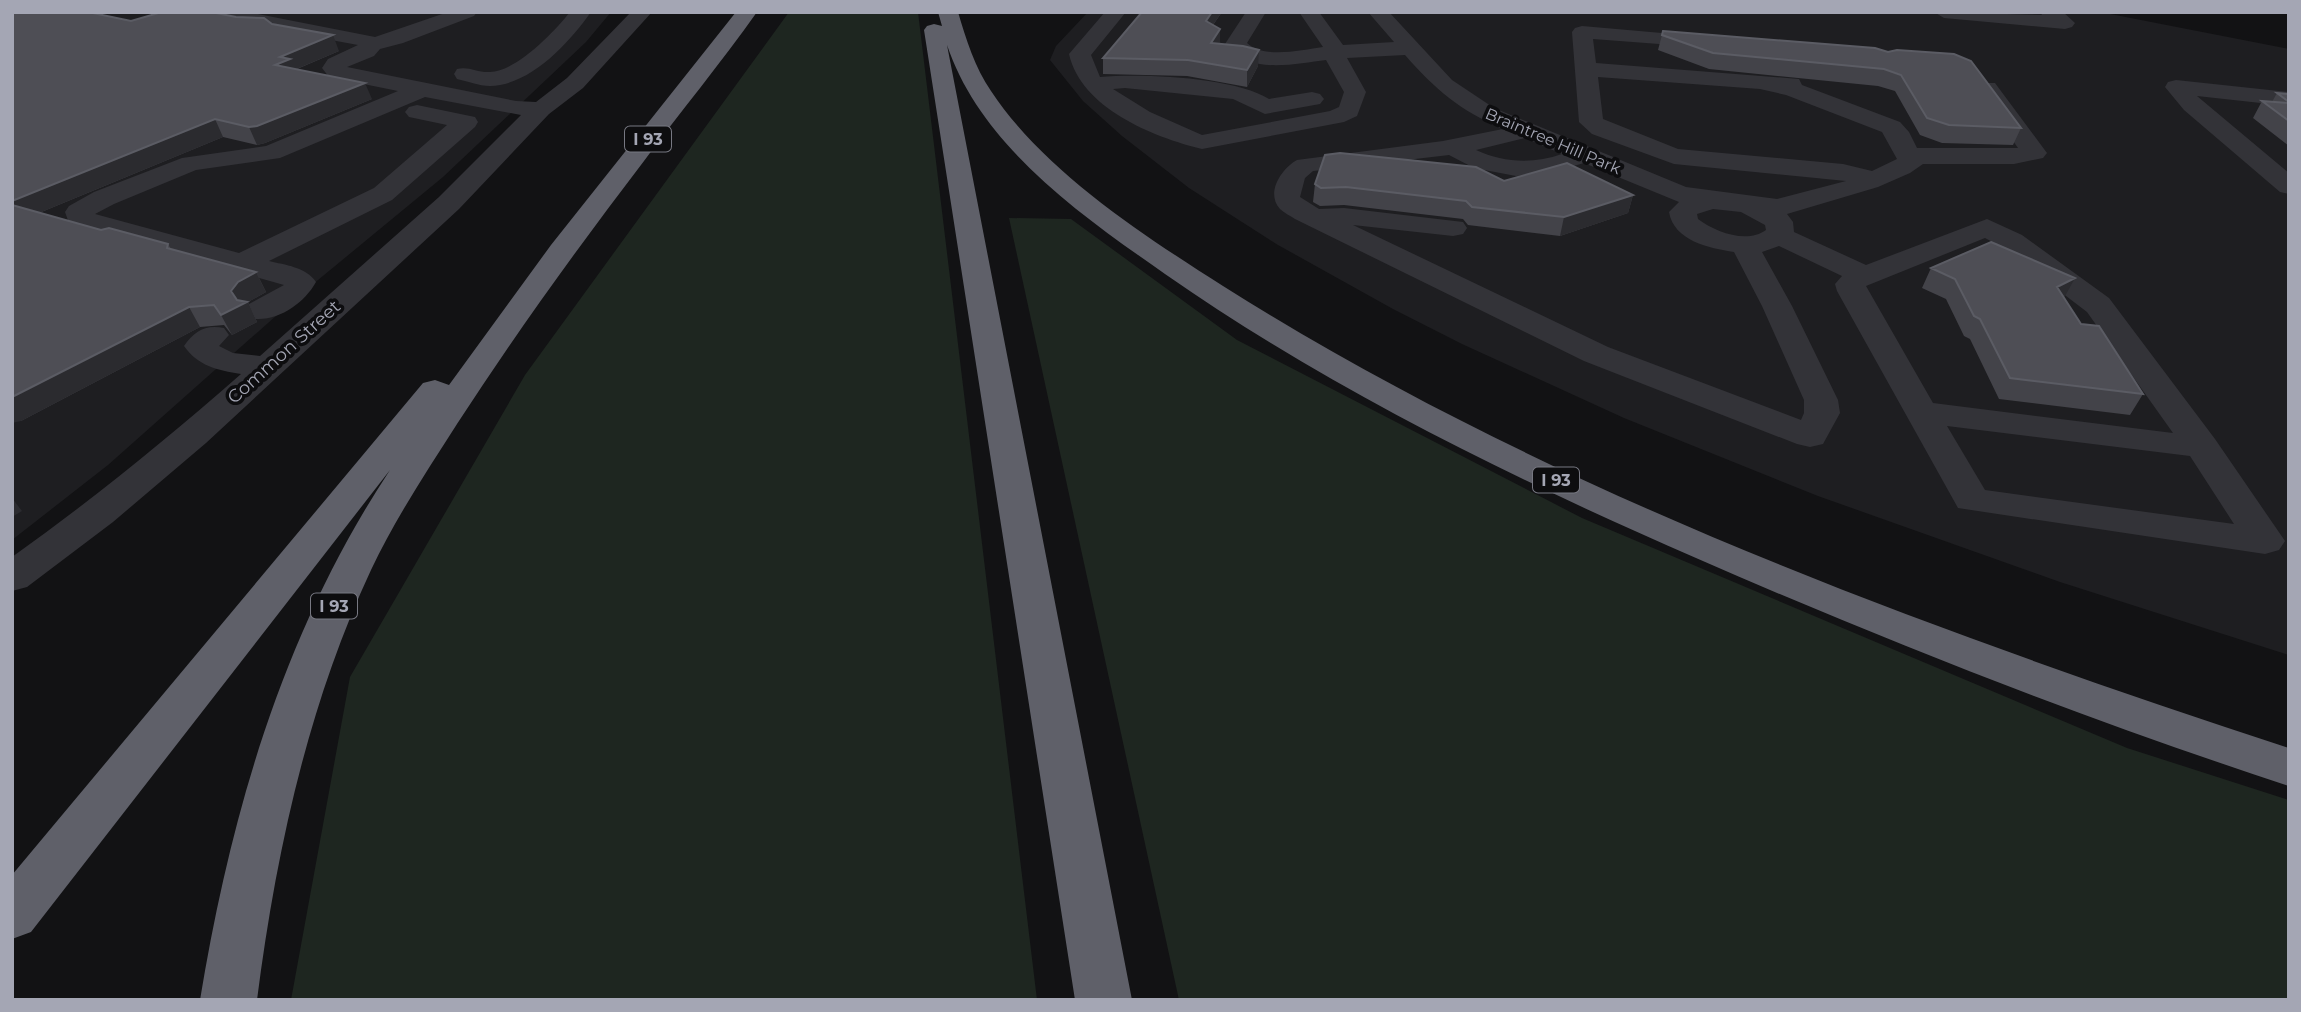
<svg xmlns="http://www.w3.org/2000/svg" width="2301" height="1012" font-family="Montserrat,sans-serif">
	<style>
		.built { fill: #1e1e21 }
		.green { fill: #1e2620 }
		.lines { fill: none; stroke-linecap: round; stroke-linejoin: round }
		.minor { fill: #333338; fill-rule: evenodd }
		.highway { fill: #5f6069; fill-rule: evenodd }
		.wall { fill: #434349 }
		.shaded-wall { fill: #2b2b2f }
		.building { fill: #4e4e55; stroke: #5b5c64; stroke-width: 2 }
		.labels { text-anchor: middle; dominant-baseline: central; stroke-width: 7; stroke-linejoin: round; paint-order: stroke }
		.shield { fill: #0d0d0f; stroke: #777882; stroke-width: 2 }
		.shield-label { font-size: 16px; font-weight: bold; fill: #a4a6b4 }
		.far-street-label { font-size: 16px; fill: #a4a6b4; stroke: #0d0d0f }
		.street-label { font-size: 18px; fill: #a4a6b4; stroke: #0d0d0f }
	</style>
	<rect width="100%" height="100%" fill="#121214"/>
	<!-- built -->
	<path class="built" d="M12,12H611L586,42L443,177L295,299L108,465L12,540Z
		M1088,12H2100L2289,49V655L2060,582L1818,496L1624,418L1462,344L1393,309L1278,245L1189,188L1122,136L1083,101L1050,60L1056,46Z"/>
	<!-- green -->
	<path class="green" d="M789,12H918L1037,1000H291L350,677L525,375Z
		M1009,218L1071,219L1237,340L1582,518L2127,748L2289,800V1000H1179Z"/>
	<g class="lines">
		<!-- minor -->
		<path class="minor" d="M203,12H247L375,37L448,12H477L474,16L403,43L380,49L374,56L347,67L516,101L536,102L567,78L631,12H652L583,88L549,114L459,209L206,443L113,522L27,587L12,591V557C92,500 167,439 241,374C217,370 198,366 184,346C194,331 206,324 224,328L229,335L219,346L233,353L260,356L439,197L521,115L425,97L280,158L196,170L114,204L95,214L239,253L374,188L447,125L409,117L405,112L409,107L417,105L475,117L478,122L475,127L392,200L269,261C285,265 306,267 316,282C304,304 275,324 249,318L244,311L249,304L284,285L75,226L69,223L65,212L69,206L94,192L182,158L266,146L398,91L329,77L322,68L328,59L358,45L213,18Z
			M570,12H591C569,43 531,85 490,86C479,86 467,81 457,79L454,74L457,69C469,66 478,73 490,72C517,71 554,32 570,12Z
			M1105,12H1126L1091,55L1100,77C1141,73 1235,77 1269,99L1312,92L1320,94L1324,99L1320,104L1265,114L1233,99L1125,88L1113,89L1150,112L1202,135L1330,111L1339,107L1344,92L1326,60C1294,64 1247,75 1225,44L1246,12H1266L1247,43C1264,59 1301,50 1323,47L1299,12H1319L1343,45L1394,42L1368,12H1389L1452,80L1494,108L1686,187L1777,199L1846,181L1674,164L1592,134L1579,122L1572,32L1575,28L1582,26L1719,38L1723,42L1719,46L1712,48L1593,39L1596,63L1799,79L1802,85L1900,122L1909,132L1917,148H2018L1976,88L1979,83H1995L2047,153L2043,158L2014,164H1923L1910,173L1878,187L1787,214L1793,222L1794,232L1866,265L1987,219L2022,235L2109,298L2215,439L2285,541L2279,550L2265,554L1958,508L1837,291L1835,284L1842,276L1779,246L1762,252L1792,306L1838,400L1840,413L1823,444L1810,447L1797,444L1584,361L1295,219C1291,216 1284,213 1280,209C1265,193 1282,168 1297,160L1443,141L1503,129C1459,110 1436,90 1405,55L1347,58L1366,92L1357,116L1344,122L1202,149C1153,137 1081,108 1069,54ZM1598,77L1760,89L1786,95L1882,132L1897,159L1872,171L1843,164L1678,149L1603,119ZM1525,138L1562,154C1533,164 1504,163 1476,150ZM1449,155L1474,168L1516,176L1549,173L1584,163L1679,202L1669,212C1674,241 1709,248 1734,252L1762,306L1804,400V413L1801,420L1608,347L1353,225L1453,236L1463,234L1467,228L1463,222L1344,208L1319,209L1300,197L1305,178L1313,171ZM1713,209L1741,212L1765,225L1766,230C1747,244 1715,232 1698,219L1697,214ZM1985,238L2002,247L2087,312L2173,433L1933,403L1866,286ZM1947,426L2190,456L2234,524L1985,490Z
			M1934,12L2042,15L2040,12H2063L2075,23L2072,27L2065,29L1944,18Z
			M2176,80L2289,92V106L2197,96L2289,173V194L2280,192L2184,110L2165,87L2168,82Z"/>
		<!-- highway -->
		<path class="highway" d="M736,12H757C721,63 681,111 644,161C579,246 516,333 457,424C427,471 395,519 371,570C308,705 276,852 257,1000H200C231,812 284,630 390,470L31,932L12,939V875L423,383L435,380L449,385L551,245Z
			M938,12H958C966,39 975,68 991,91C1044,171 1143,235 1223,286C1545,490 1927,629 2289,748V786C2088,720 1890,643 1696,558C1512,478 1330,389 1165,274C1081,215 981,146 947,45L1132,1000H1075L924,30L927,26L934,24L942,26Z"/>
	</g>
	<!-- wall -->
	<path class="wall" d="M1142,12H1222L1213,25L1220,43L1258,66L1247,87L1187,76L1103,74V58Z
		M12,14L131,21L272,24L339,51L297,69L372,99L265,143L257,145L223,137L39,213L101,230L168,244L171,249L256,272L266,292L248,302L257,322L232,335L224,325L200,327L21,421Z
		M1663,31L1888,52L2021,128L2013,145L1942,143L1920,135L1895,91L1878,86L1709,69L1658,50Z
		M2277,93L2289,94V146L2253,118L2262,101L2272,102Z
		M1504,181L1633,195L1628,213L1560,236L1468,225L1463,219L1344,205L1320,206L1313,202L1315,184Z
		M1931,268L2064,298L2081,324L2143,394L2130,415L1999,399L1970,339L1964,336L1946,299L1922,288Z"/>
	<!-- shaded-wall -->
	<path class="shaded-wall" d="M1212,12H1222L1205,36L1206,21Z
		M1220,29V45L1211,43Z
		M333,35L339,51L294,70L275,65L280,57Z
		M1259,50L1258,66L1247,87V70Z
		M365,83L372,99L265,143L257,145L249,127Z
		M215,119L223,137L17,222L12,215V201Z
		M1633,195L1628,213L1560,236L1564,217Z
		M256,272L266,292L248,302L257,322L232,335L221,315L231,291L238,282Z
		M2075,278L2064,298L2057,287Z
		M189,307L200,327L21,421L12,423V397Z
		M12,498L22,511L12,517Z"/>
	<!-- building -->
	<path class="building" d="M17,12H88L131,21L162,12H211L236,17L264,18L272,24L333,35L280,57L290,59L275,65L365,83L257,126L249,127L215,119L12,201V14Z
		M1142,12H1212L1206,21L1220,29L1211,43L1243,46L1259,50L1247,70L1188,60L1103,58Z
		M1663,31L1875,48L1888,52L1897,50L1954,54L1971,61L2021,128L1949,125L1927,118L1901,75L1884,69L1713,53L1662,35Z
		M2277,93L2289,94V102Z
		M2262,101L2289,103V121Z
		M1340,153L1476,167L1504,181L1567,163L1633,195L1564,217L1472,207L1466,201L1346,187L1321,188L1315,184L1325,155Z
		M12,205L101,230L109,228L168,244L167,248L256,272L238,282L231,291L237,300L247,302L221,315L214,305L189,307L12,397Z
		M1991,242L2075,278L2057,287L2081,324L2099,326L2143,394L2010,378L1980,319L1974,316L1955,279L1931,268Z"/>
	<g class="labels">
		<!-- shield labels -->
		<g class="shield">
			<rect x="625" y="126.5" width="46" height="25" rx="5"/>
			<rect x="1533" y="467.5" width="46" height="25" rx="5"/>
			<rect x="311" y="593.5" width="46" height="25" rx="5"/>
		</g>
		<g class="shield-label">
			<text x="648" y="139">I 93</text>
			<text x="1556" y="480">I 93</text>
			<text x="334" y="606">I 93</text>
		</g>
		<!-- far-street labels -->
		<g class="far-street-label">
			<text transform="translate(1553 141) rotate(23)">Braintree Hill Park</text>
		</g>
		<!-- street labels -->
		<g class="street-label">
			<text transform="translate(284 352) rotate(-42)">Common Street</text>
		</g>
	</g>
	<!-- border -->
	<rect width="2301" height="1012" fill="none" stroke="#a4a6b4" stroke-width="28"/>
</svg>
